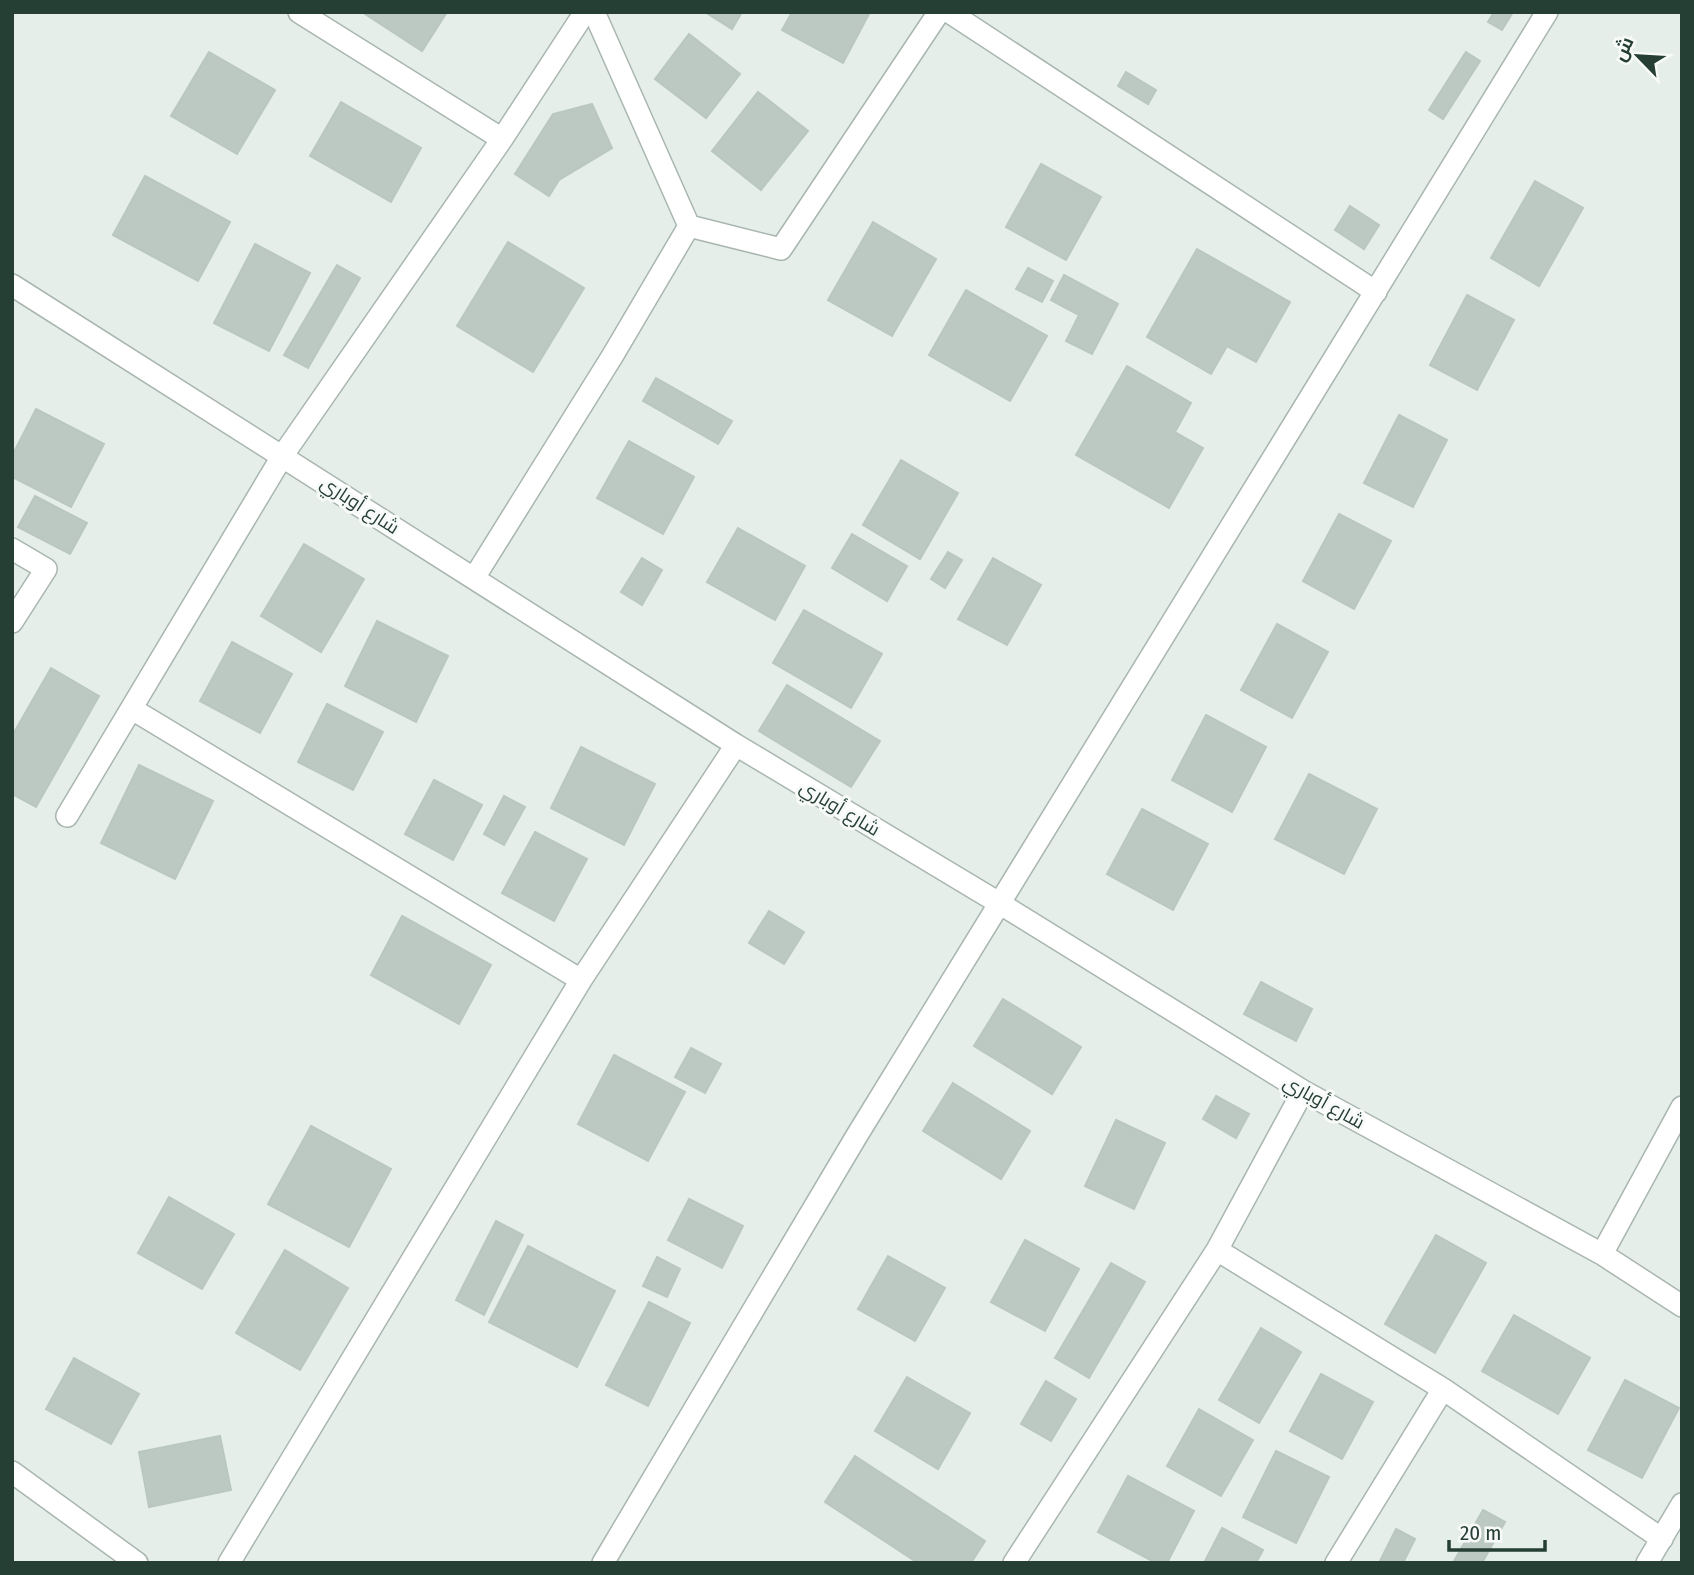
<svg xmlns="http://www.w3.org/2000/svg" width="1694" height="1575" font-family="'Fira Sans Condensed',Cairo,sans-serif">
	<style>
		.building { fill: #bcc9c2; stroke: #b9c7c0; stroke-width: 2 }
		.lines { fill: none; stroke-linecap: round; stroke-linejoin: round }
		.minor-casing { stroke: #a9b6b0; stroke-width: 24 }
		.minor { stroke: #fff; stroke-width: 21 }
		.labels { text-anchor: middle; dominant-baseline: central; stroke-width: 6; stroke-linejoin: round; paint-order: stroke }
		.street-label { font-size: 19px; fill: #263f35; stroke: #f7faf8 }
	</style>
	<rect width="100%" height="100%" fill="#e6eeea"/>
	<!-- building -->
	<path class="building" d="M366,12H447L422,51L365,14Z
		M705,12H742L732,29Z
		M792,12H870L843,63L782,30Z
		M1494,12H1513L1502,30L1488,22Z
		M689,34L740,74L706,118L655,79Z
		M209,52L275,90L237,154L171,116Z
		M1466,52L1480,61L1443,119L1429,110Z
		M1126,72L1156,90L1148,104L1118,86Z
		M758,92L808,131L761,190L712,151Z
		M341,102L421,148L391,202L310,156Z
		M592,104L612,148L559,180L549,196L515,174L553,114Z
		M1041,164L1101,197L1066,260L1006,227Z
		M145,176L230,222L198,281L113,235Z
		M1535,181L1583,208L1539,286L1491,258Z
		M1350,206L1379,225L1364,249L1335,230Z
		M873,222L936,259L892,336L828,300Z
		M508,242L584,288L533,372L457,326Z
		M255,244L310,273L269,351L214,323Z
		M1197,249L1290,302L1256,362L1227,346L1211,374L1147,337Z
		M337,265L360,278L308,368L284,355Z
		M1028,268L1053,281L1042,302L1016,289Z
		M1064,275L1118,304L1092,354L1066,341L1079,315L1051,300Z
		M966,290L1047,336L1010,401L929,355Z
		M1467,295L1514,320L1477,390L1430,365Z
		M1127,366L1191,403L1175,432L1203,448L1169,508L1076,455Z
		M656,378L732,421L718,444L643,401Z
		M36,409L104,444L71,507L12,477V456Z
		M1399,415L1447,440L1413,507L1364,483Z
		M629,441L694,477L663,534L597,498Z
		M901,460L958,493L920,559L863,525Z
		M35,496L87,523L70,554L18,527Z
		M1339,514L1391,541L1354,609L1303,581Z
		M738,528L805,566L775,620L707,582Z
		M852,534L907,566L887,601L832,568Z
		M304,544L364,579L321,652L261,616Z
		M948,552L962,560L945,588L931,579Z
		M642,558L662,570L642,605L621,592Z
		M993,558L1041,585L1007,645L958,619Z
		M804,610L882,654L851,708L773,663Z
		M377,621L448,656L416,722L345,686Z
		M1277,624L1328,652L1292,718L1241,690Z
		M232,642L292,674L260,733L200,701Z
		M51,668L99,696L36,807L12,794V736Z
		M787,685L880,741L851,787L759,731Z
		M327,704L383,732L353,790L298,762Z
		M1206,715L1266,747L1232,812L1172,780Z
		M581,747L655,784L624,845L551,808Z
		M139,765L213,801L175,879L101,843Z
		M1309,774L1377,809L1344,874L1275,839Z
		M434,780L482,805L453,860L405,834Z
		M504,796L525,807L504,845L484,834Z
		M1142,809L1208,844L1173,910L1107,874Z
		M535,832L587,859L554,921L502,893Z
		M769,911L804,932L784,964L749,943Z
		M402,916L491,965L459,1024L371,975Z
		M1261,982L1312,1009L1296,1041L1244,1014Z
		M1003,999L1081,1047L1052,1094L974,1046Z
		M691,1048L721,1064L705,1093L675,1077Z
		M614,1055L685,1092L648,1161L578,1124Z
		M953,1083L1030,1131L1001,1179L923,1131Z
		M1216,1096L1249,1114L1236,1138L1203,1119Z
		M1116,1120L1165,1143L1134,1209L1085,1186Z
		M311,1126L391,1169L349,1247L268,1204Z
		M169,1197L234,1234L202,1289L138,1253Z
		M689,1199L743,1226L722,1268L668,1240Z
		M496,1221L523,1235L484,1315L456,1300Z
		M1436,1235L1486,1263L1435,1353L1385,1324Z
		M1025,1240L1079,1269L1045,1331L991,1302Z
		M528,1246L615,1291L577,1367L489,1322Z
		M285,1250L348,1288L300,1370L236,1333Z
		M888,1256L945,1288L915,1341L858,1309Z
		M657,1257L680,1269L667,1297L643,1286Z
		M1111,1263L1145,1282L1089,1378L1055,1358Z
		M649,1302L690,1323L648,1406L606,1385Z
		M1514,1315L1590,1358L1558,1414L1482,1371Z
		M1261,1328L1301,1352L1259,1423L1219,1400Z
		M74,1358L139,1394L111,1444L46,1409Z
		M1321,1374L1373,1402L1342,1459L1290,1431Z
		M907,1377L970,1413L938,1469L875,1431Z
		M1625,1380L1679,1408L1642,1478L1588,1450Z
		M1046,1381L1076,1399L1051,1441L1021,1424Z
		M1199,1409L1253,1440L1221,1496L1167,1466Z
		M220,1436L231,1490L149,1507L139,1452Z
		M1276,1451L1329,1477L1296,1543L1243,1517Z
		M855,1456L985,1541L971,1563H918L825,1502Z
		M1128,1476L1194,1511L1167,1563H1156L1098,1532Z
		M1483,1510L1505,1522L1482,1563H1453Z
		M1222,1528L1263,1550L1256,1563H1204Z
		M1396,1529L1415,1539L1403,1563H1379Z"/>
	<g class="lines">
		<!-- minor casing -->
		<g class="minor-casing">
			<path id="minor" d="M949,12L1376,292
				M502,139L585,12
				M689,226L781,249L939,12
				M12,285L736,745L999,903L1303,1091L1602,1254L1682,1306
				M12,549L46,569L12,622
				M474,578L613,355L689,226L594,12
				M132,709L581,980
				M67,816L283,455L502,139L299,12
				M1217,1250L1443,1389L1662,1539
				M1602,1254L1682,1107
				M12,1472L137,1563
				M229,1563L581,980L736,745
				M603,1563L856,1137L1547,12
				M1014,1563L1217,1250L1303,1091
				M1336,1563L1443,1389
				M1647,1563L1682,1504"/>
		</g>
		<!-- minor -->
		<use href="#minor" class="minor"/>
	</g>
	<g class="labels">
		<!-- street labels -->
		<g class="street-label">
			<text transform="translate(360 505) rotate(33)">شارع أوباري</text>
			<text transform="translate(840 808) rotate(31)">شارع أوباري</text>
			<text transform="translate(1324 1102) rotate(29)">شارع أوباري</text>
		</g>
	</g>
	<!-- border -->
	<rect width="1694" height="1575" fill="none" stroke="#263f35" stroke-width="28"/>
	<!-- north arrow -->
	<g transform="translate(1638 56) rotate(295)" stroke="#f7faf8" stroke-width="5" paint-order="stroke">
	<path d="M0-5L12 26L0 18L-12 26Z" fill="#263f35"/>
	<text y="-10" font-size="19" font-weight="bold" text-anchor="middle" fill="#263f35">ش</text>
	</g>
	<!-- scale -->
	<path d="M1449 1540v10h96v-10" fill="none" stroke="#263f35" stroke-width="3.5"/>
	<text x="1460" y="1540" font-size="21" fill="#263f35" stroke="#f7faf8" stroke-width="5" paint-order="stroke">20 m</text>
</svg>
